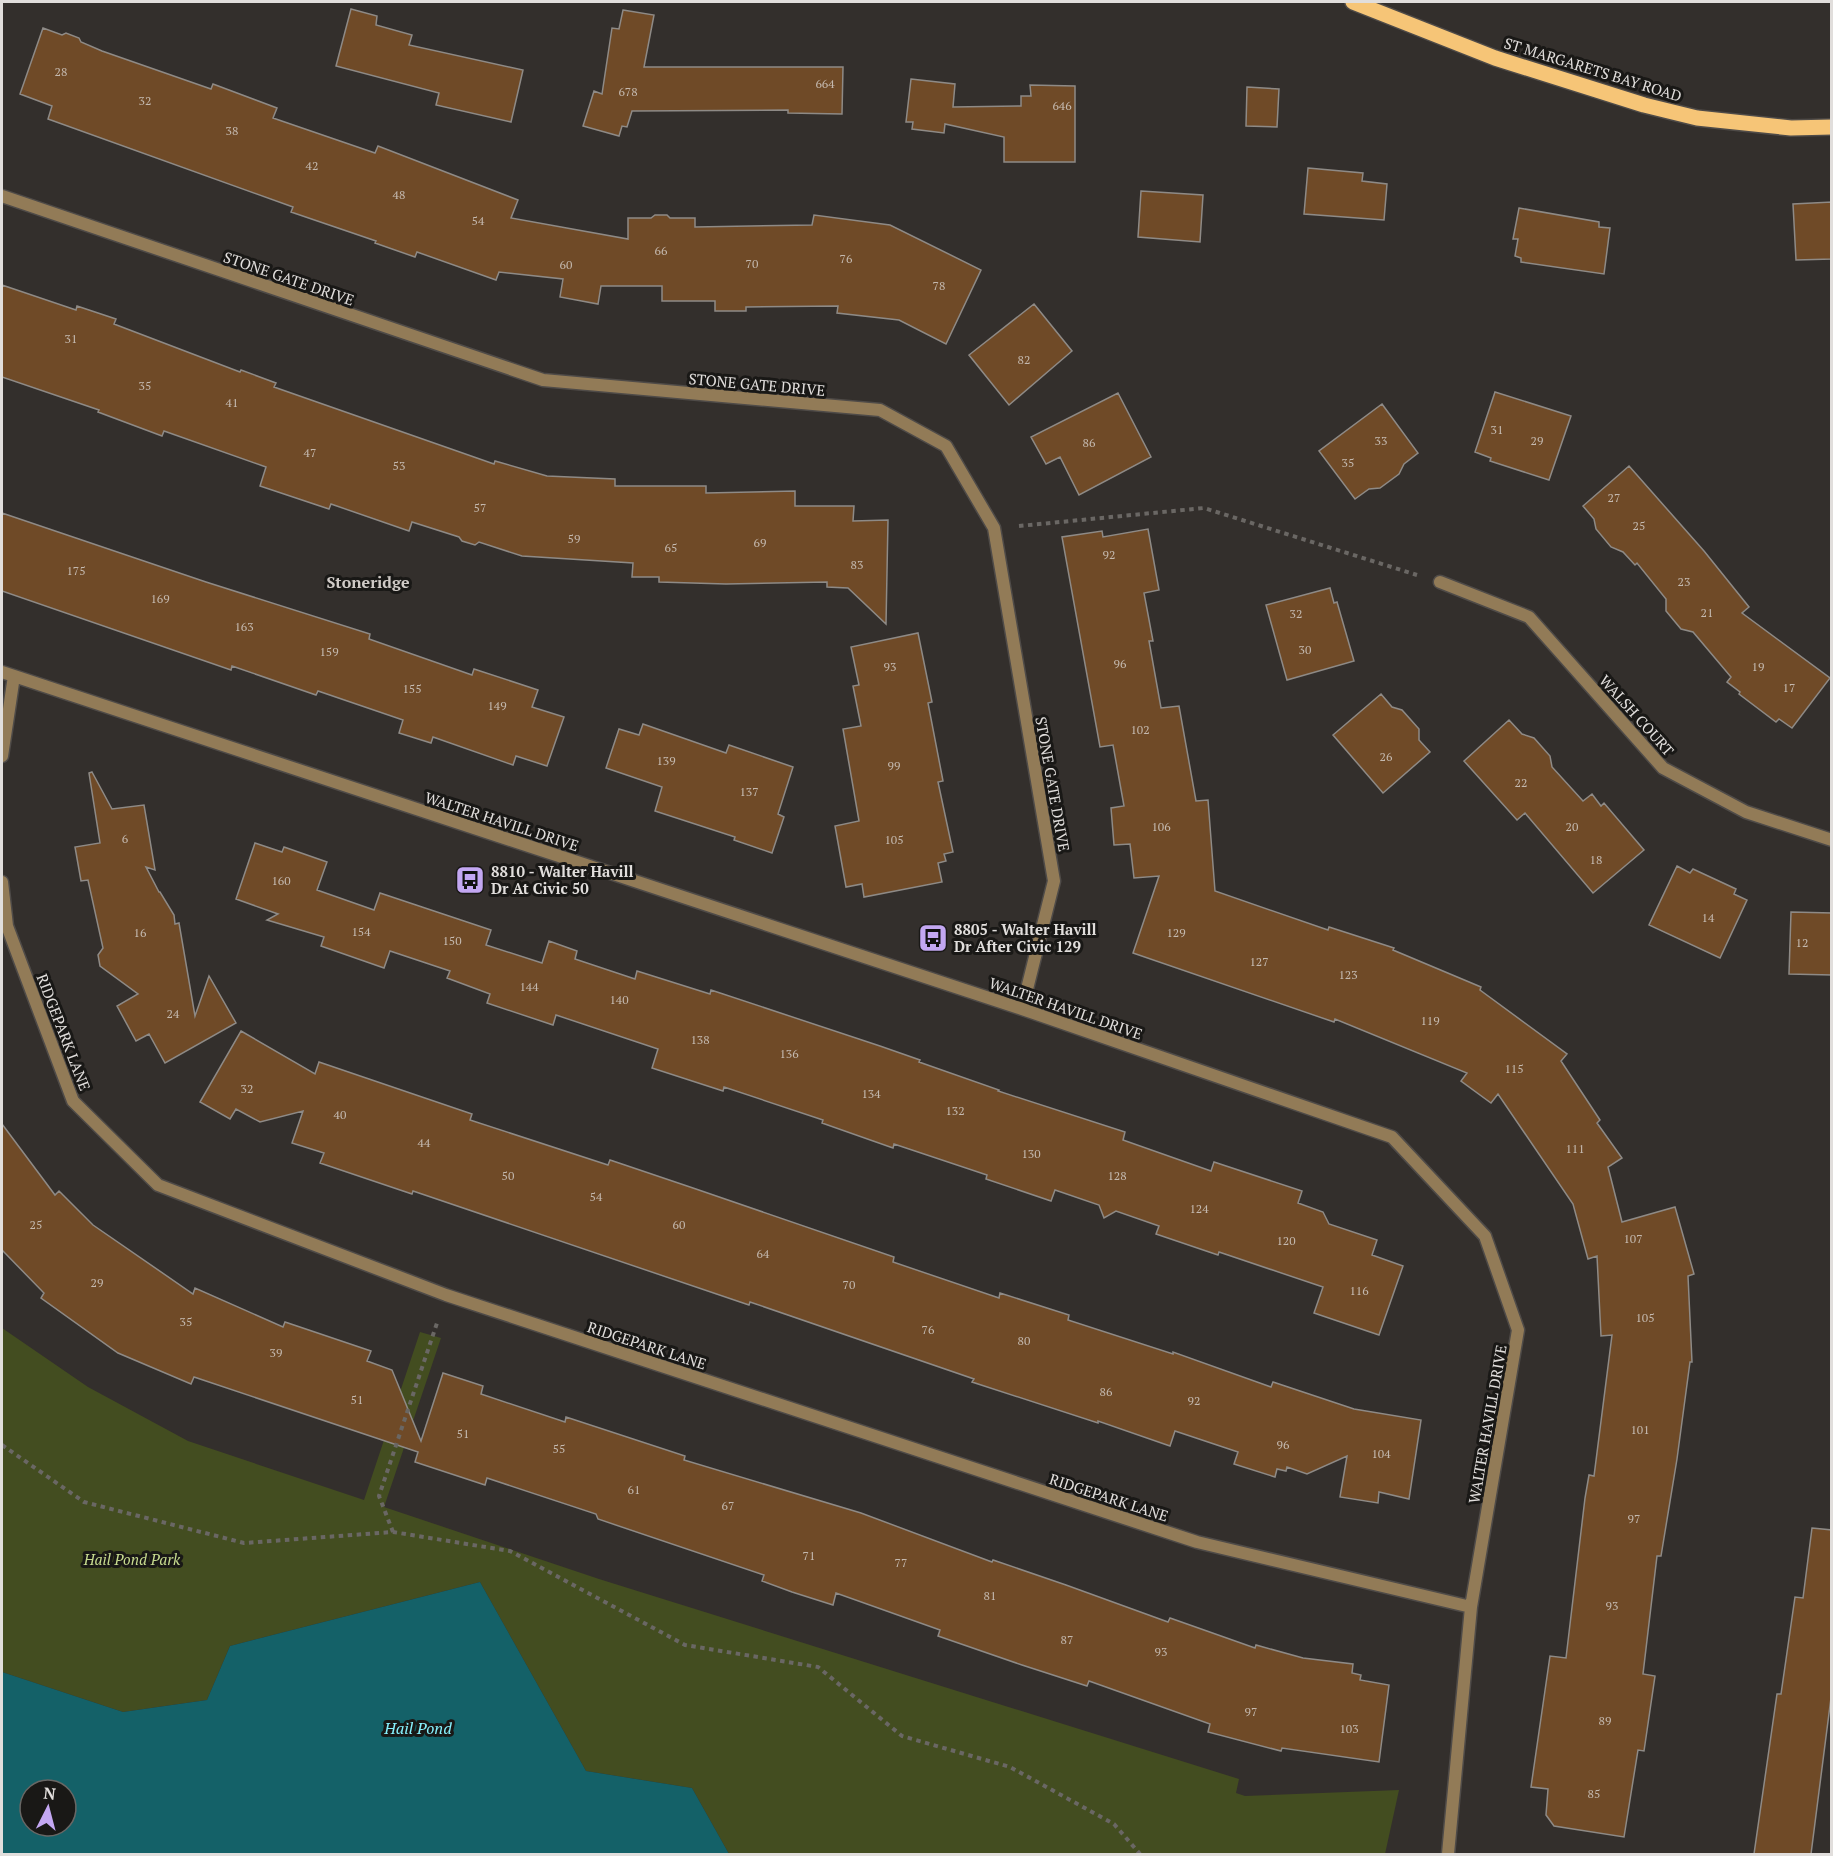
<svg xmlns="http://www.w3.org/2000/svg" width="1833" height="1856" font-family="'PT Serif',serif">
	<style>
		.green { fill: #434d20 }
		.water { fill: #146168; fill-rule: evenodd }
		.building { fill: #6f4a27; stroke: #8e8a86; stroke-width: 1.5 }
		.lines { fill: none; stroke-linecap: round; stroke-linejoin: round }
		.minor-casing { stroke: #4f4b48; stroke-width: 15 }
		.primary-casing { stroke: #4f4b48; stroke-width: 18 }
		.path { stroke: #6a6764; stroke-width: 4; stroke-dasharray: 4.5 4.5; stroke-linecap: butt }
		.minor { stroke: #927b57; stroke-width: 12 }
		.primary { stroke: #f6c577; stroke-width: 15 }
		.labels { text-anchor: middle; dominant-baseline: central; stroke-width: 6; stroke-linejoin: round; paint-order: stroke }
		.number-label { font-size: 12px; fill: #c4b9af }
		.street-label { font-size: 15px; fill: #e1dedc; stroke: #191816 }
		.poi-label { font-size: 15px; font-weight: bold; fill: #e1dedc; stroke: #191816; text-anchor: start }
		.park-label { font-size: 15px; font-style: italic; fill: #c7db8f; stroke: #191816 }
		.neighbourhood-label { font-size: 16px; font-weight: bold; fill: #d0cbc7; stroke: #191816 }
		.water-label { font-size: 16px; font-style: italic; fill: #87f2fe; stroke: #191816 }
	</style>
	<rect width="100%" height="100%" fill="#332f2c"/>
	<!-- green -->
	<path class="green" d="M2,1328L88,1387L188,1441L364,1500L420,1332L441,1338L384,1507L599,1579L1239,1779L1236,1793L1245,1796L1399,1790L1385,1854H729L692,1788L586,1771L480,1582L230,1646L207,1700L123,1712L2,1672Z"/>
	<!-- water -->
	<path class="water" d="M480,1582L586,1771L692,1788L729,1854H2V1672L123,1712L207,1700L230,1646ZM30,1790H66V1826H30Z"/>
	<!-- building -->
	<path class="building" d="M351,9L377,16L376,25L412,35L409,45L523,70L511,122L436,105L439,93L336,66Z
		M623,10L654,15L644,67H843L842,114L788,113V110L632,111L627,127L622,126L619,136L583,126L594,91L602,94L612,28L619,29Z
		M43,28L62,35L66,33L79,38L81,42L102,51L211,89L213,84L277,108L273,118L375,153L378,146L518,200L511,218L628,239V218H651L655,215H667L670,218H695V227L812,225L814,215L890,225L981,270L946,344L899,320L837,313L838,306L746,307V311H715V301H662V286H601L598,304L560,297L563,279L499,272L496,280L417,252L415,257L375,243L376,241L291,212L293,207L48,119L52,106L20,94Z
		M911,79L955,84L953,107L1021,106V96H1031L1030,85L1075,86V162H1004V137L945,124L944,133L912,129L913,122H906Z
		M1247,87L1279,89L1277,127L1246,126Z
		M1308,168L1363,173L1362,181L1387,184L1384,220L1304,214Z
		M1141,191L1203,195L1200,242L1138,237Z
		M1832,202V259L1796,260L1793,204Z
		M1519,208L1599,222V227L1610,228L1604,274L1521,262V258L1515,256L1518,239H1513Z
		M2,285L76,310L77,306L116,319L114,324L240,372L241,370L276,383L274,387L494,464L495,461L547,476L615,479V486H706V493L795,491V506H854L853,521L888,520L886,624L848,588L827,587V582L726,584L659,582V577H632L633,563L522,556L479,542L475,545L462,541L459,537L412,522L409,531L331,504L329,509L260,486L266,467L164,431L162,436L98,412L99,410L2,377Z
		M1034,304L1072,351L1009,405L969,355Z
		M1495,392L1571,416L1549,480L1490,461L1491,458L1475,452Z
		M1118,393L1151,457L1079,495L1060,457L1046,464L1031,437Z
		M1382,404L1418,453L1404,464L1399,474L1380,488L1369,489L1355,499L1319,451Z
		M1629,466L1704,551L1749,607L1742,613L1830,678L1792,728L1779,719L1776,722L1739,694L1740,692L1727,682L1731,677L1693,632L1681,629L1666,611V599L1637,563L1635,565L1623,552L1611,547L1596,529L1594,519L1583,506Z
		M2,513L206,582L370,634L369,639L472,675L474,669L538,690L532,707L564,717L547,766L516,756L513,765L433,737L431,743L399,733L403,720L318,691L316,695L232,666L231,670L2,591Z
		M1148,529L1159,590L1144,593L1153,641H1149L1161,708L1179,706L1196,801L1208,800L1215,891L1328,930L1329,927L1394,948L1393,950L1481,987L1480,990L1567,1054L1561,1061L1600,1120L1597,1123L1622,1158L1608,1167L1622,1222L1675,1207L1694,1274L1688,1276L1692,1362H1690L1677,1459L1661,1556H1657L1643,1674L1655,1676L1644,1751L1638,1750L1624,1837L1554,1826L1546,1815L1548,1789L1531,1787L1550,1656L1566,1658L1585,1498L1589,1475L1594,1476L1612,1335L1601,1336L1597,1256L1588,1259L1573,1204L1498,1094L1491,1103L1461,1081L1467,1073L1335,1019L1334,1022L1133,953L1159,876L1134,878L1130,844L1114,845L1111,808L1124,806L1113,745L1100,747L1062,537L1102,531L1103,537Z
		M1330,588L1334,603L1337,602L1354,661L1287,680L1266,605Z
		M918,633L932,702L928,703L943,781L938,782L953,852L944,854L946,861L938,863L942,882L864,897L862,884L846,887L835,826L859,821L843,729L861,726L853,686L859,685L851,647Z
		M1381,694L1392,707L1402,710L1419,729V740L1430,752L1383,793L1333,735Z
		M1509,720L1522,734L1534,738L1550,756L1552,767L1583,801L1592,794L1601,806L1604,803L1644,850L1593,893L1525,813L1517,820L1464,761Z
		M643,724L726,753L729,745L793,767L778,814L784,817L772,853L734,840L735,837L655,811L662,787L606,768L619,729L639,735Z
		M92,772L112,809L144,805L155,870L146,867L159,892H160L174,915L175,924L179,923L195,1016L209,976L236,1023L165,1063L149,1034L136,1041L117,1006L138,994L100,966L98,955L103,948L88,880L81,881L75,847L100,843L89,773Z
		M255,843L282,852L284,847L327,862L317,890L374,910L380,893L491,930L486,945L542,963L549,941L577,951L575,959L635,979L637,971L710,994L711,990L880,1046L920,1060L919,1062L999,1090L998,1091L1125,1132L1123,1140L1211,1171L1214,1162L1302,1191L1298,1203L1323,1212L1329,1224L1377,1240L1372,1255L1403,1266L1379,1335L1314,1313L1323,1287L1219,1252L1218,1255L1156,1234L1159,1226L1116,1211L1104,1218L1099,1205L1055,1190L1051,1201L986,1179L987,1175L894,1144L893,1148L822,1123L823,1120L724,1087L723,1091L652,1068L658,1049L556,1015L553,1025L487,1003L490,994L447,978L450,971L390,951L384,968L321,946L324,937L267,920L278,914L236,899Z
		M1677,866L1690,873L1693,869L1736,889L1734,894L1747,900L1720,958L1649,925Z
		M1791,912L1832,913V975L1789,974Z
		M241,1031L315,1074L319,1062L472,1114L470,1120L608,1165L610,1160L693,1188L894,1257L893,1262L999,1298L1000,1293L1069,1315L1068,1320L1173,1354V1352L1271,1387L1273,1382L1354,1409L1421,1420L1409,1499L1379,1492L1378,1503L1340,1497L1347,1456L1307,1474L1287,1467L1286,1471L1277,1469L1275,1477L1234,1464L1238,1452L1175,1431L1170,1446L1098,1421V1423L972,1382L974,1379L750,1302L749,1305L413,1191L412,1194L320,1163L324,1153L292,1143L303,1111L260,1122L236,1109L230,1119L200,1102Z
		M2,1124L55,1195L59,1191L93,1225L193,1294L195,1288L283,1327L285,1322L371,1351L367,1361L392,1370L421,1441L443,1373L483,1386L481,1394L565,1422L566,1417L685,1456L684,1460L861,1513L992,1562L993,1560L1066,1585L1168,1622L1170,1618L1255,1648L1256,1645L1303,1658L1353,1664L1352,1673L1361,1675L1360,1680L1389,1685L1379,1762L1282,1748L1281,1751L1208,1732L1210,1724L1089,1681L1087,1686L1022,1665L938,1636L940,1630L836,1593L833,1605L792,1592L762,1581L764,1575L598,1519L596,1514L487,1478L485,1485L415,1462L418,1452L194,1377L191,1384L118,1353L41,1298L44,1293L2,1250Z
		M1812,1528L1832,1530V1690L1811,1854H1754L1777,1694H1781L1795,1597L1803,1598Z"/>
	<g class="lines">
		<!-- minor casing -->
		<g class="minor-casing">
			<path id="minor" d="M2,196L543,380L880,410L946,446L994,528L1054,881L1022,1009
				M1440,582L1529,617L1663,768L1746,812L1832,840
				M2,672L1022,1009L1392,1137L1485,1236L1518,1330L1471,1607L1448,1854
				M2,756L14,676
				M2,882L7,926L73,1101L158,1185L446,1295L1197,1542L1471,1607"/>
		</g>
		<!-- primary casing -->
		<g class="primary-casing">
			<path id="primary" d="M1353,2L1495,58L1644,105L1697,118L1791,128L1832,127"/>
		</g>
		<!-- path -->
		<path class="path" d="M1019,526L1204,508L1417,575
			M2,1445L84,1502L244,1543L393,1532L510,1551L685,1645L818,1667L902,1736L1010,1767L1114,1824L1140,1854
			M393,1532L379,1496L438,1320"/>
		<!-- minor -->
		<use href="#minor" class="minor"/>
		<!-- primary -->
		<use href="#primary" class="primary"/>
	</g>
	<!-- icons -->
	<defs>
		<g id="bus-square" transform="scale(1.5)"><rect x="-9" y="-9" width="18" height="18" rx="4" fill="#c3a7f2" stroke="#191816"/><path d="M-5-6H5V4H4V6H2V4H-2V6H-4V4H-5ZM-3.5-4V0h7V-4ZM-3.5 1.2v1.5H-2V1.2ZM2 1.2v1.5H3.5V1.2Z" fill="#111"/></g>
	</defs>
	<g fill-rule="evenodd">
		<use href="#bus-square" x="470" y="880"/>
		<use href="#bus-square" x="933" y="938"/>
	</g>
	<g class="labels">
		<!-- number labels -->
		<g class="number-label">
			<text x="61" y="71">28</text>
			<text x="825" y="83">664</text>
			<text x="628" y="91">678</text>
			<text x="145" y="100">32</text>
			<text x="1062" y="105">646</text>
			<text x="232" y="130">38</text>
			<text x="312" y="165">42</text>
			<text x="399" y="194">48</text>
			<text x="478" y="220">54</text>
			<text x="661" y="250">66</text>
			<text x="846" y="258">76</text>
			<text x="752" y="263">70</text>
			<text x="566" y="264">60</text>
			<text x="939" y="285">78</text>
			<text x="71" y="338">31</text>
			<text x="1024" y="359">82</text>
			<text x="145" y="385">35</text>
			<text x="232" y="402">41</text>
			<text x="1497" y="429">31</text>
			<text x="1381" y="440">33</text>
			<text x="1537" y="440">29</text>
			<text x="1089" y="442">86</text>
			<text x="310" y="452">47</text>
			<text x="1348" y="462">35</text>
			<text x="399" y="465">53</text>
			<text x="1614" y="497">27</text>
			<text x="480" y="507">57</text>
			<text x="1639" y="525">25</text>
			<text x="574" y="538">59</text>
			<text x="760" y="542">69</text>
			<text x="671" y="547">65</text>
			<text x="1109" y="554">92</text>
			<text x="857" y="564">83</text>
			<text x="76" y="570">175</text>
			<text x="1684" y="581">23</text>
			<text x="160" y="598">169</text>
			<text x="1707" y="612">21</text>
			<text x="1296" y="613">32</text>
			<text x="244" y="626">163</text>
			<text x="1305" y="649">30</text>
			<text x="329" y="651">159</text>
			<text x="1120" y="663">96</text>
			<text x="890" y="666">93</text>
			<text x="1758" y="666">19</text>
			<text x="1789" y="687">17</text>
			<text x="412" y="688">155</text>
			<text x="497" y="705">149</text>
			<text x="1140" y="729">102</text>
			<text x="1386" y="756">26</text>
			<text x="666" y="760">139</text>
			<text x="894" y="765">99</text>
			<text x="1521" y="782">22</text>
			<text x="749" y="791">137</text>
			<text x="1161" y="826">106</text>
			<text x="1572" y="826">20</text>
			<text x="125" y="838">6</text>
			<text x="894" y="839">105</text>
			<text x="1596" y="859">18</text>
			<text x="281" y="880">160</text>
			<text x="1708" y="917">14</text>
			<text x="361" y="931">154</text>
			<text x="140" y="932">16</text>
			<text x="1176" y="932">129</text>
			<text x="452" y="940">150</text>
			<text x="1802" y="942">12</text>
			<text x="1259" y="961">127</text>
			<text x="1348" y="974">123</text>
			<text x="529" y="986">144</text>
			<text x="619" y="999">140</text>
			<text x="173" y="1013">24</text>
			<text x="1430" y="1020">119</text>
			<text x="700" y="1039">138</text>
			<text x="789" y="1053">136</text>
			<text x="1514" y="1068">115</text>
			<text x="247" y="1088">32</text>
			<text x="871" y="1093">134</text>
			<text x="955" y="1110">132</text>
			<text x="340" y="1114">40</text>
			<text x="424" y="1142">44</text>
			<text x="1575" y="1148">111</text>
			<text x="1031" y="1153">130</text>
			<text x="508" y="1175">50</text>
			<text x="1117" y="1175">128</text>
			<text x="596" y="1196">54</text>
			<text x="1199" y="1208">124</text>
			<text x="36" y="1224">25</text>
			<text x="679" y="1224">60</text>
			<text x="1633" y="1238">107</text>
			<text x="1286" y="1240">120</text>
			<text x="763" y="1253">64</text>
			<text x="97" y="1282">29</text>
			<text x="849" y="1284">70</text>
			<text x="1359" y="1290">116</text>
			<text x="1645" y="1317">105</text>
			<text x="186" y="1321">35</text>
			<text x="928" y="1329">76</text>
			<text x="1024" y="1340">80</text>
			<text x="276" y="1352">39</text>
			<text x="1106" y="1391">86</text>
			<text x="357" y="1399">51</text>
			<text x="1194" y="1400">92</text>
			<text x="1640" y="1429">101</text>
			<text x="463" y="1433">51</text>
			<text x="1283" y="1444">96</text>
			<text x="559" y="1448">55</text>
			<text x="1381" y="1453">104</text>
			<text x="634" y="1489">61</text>
			<text x="728" y="1505">67</text>
			<text x="1634" y="1518">97</text>
			<text x="809" y="1555">71</text>
			<text x="901" y="1562">77</text>
			<text x="990" y="1595">81</text>
			<text x="1612" y="1605">93</text>
			<text x="1067" y="1639">87</text>
			<text x="1161" y="1651">93</text>
			<text x="1251" y="1711">97</text>
			<text x="1605" y="1720">89</text>
			<text x="1349" y="1728">103</text>
			<text x="1594" y="1793">85</text>
		</g>
		<!-- street labels -->
		<g class="street-label">
			<text transform="translate(1593 69) rotate(17)">ST MARGARETS BAY ROAD</text>
			<text transform="translate(289 278) rotate(19)">STONE GATE DRIVE</text>
			<text transform="translate(757 384) rotate(5)">STONE GATE DRIVE</text>
			<text transform="translate(1637 715) rotate(48)">WALSH COURT</text>
			<text transform="translate(1053 784) rotate(80)">STONE GATE DRIVE</text>
			<text transform="translate(502 821) rotate(18)">WALTER HAVILL DRIVE</text>
			<text transform="translate(1066 1008) rotate(19)">WALTER HAVILL DRIVE</text>
			<text transform="translate(64 1032) rotate(69)">RIDGEPARK LANE</text>
			<text transform="translate(647 1345) rotate(18)">RIDGEPARK LANE</text>
			<text transform="translate(1487 1424) rotate(-80)">WALTER HAVILL DRIVE</text>
			<text transform="translate(1109 1497) rotate(18)">RIDGEPARK LANE</text>
		</g>
		<!-- poi labels -->
		<g class="poi-label">
			<text x="491" y="871">8810 - Walter Havill<tspan x="491" dy="17">Dr At Civic 50</tspan></text>
			<text x="954" y="929">8805 - Walter Havill<tspan x="954" dy="17">Dr After Civic 129</tspan></text>
		</g>
		<!-- park labels -->
		<g class="park-label">
			<text x="132" y="1559">Hail Pond Park</text>
		</g>
		<!-- neighbourhood labels -->
		<g class="neighbourhood-label">
			<text x="368" y="582">Stoneridge</text>
		</g>
		<!-- water labels -->
		<g class="water-label">
			<text x="418" y="1728">Hail Pond</text>
		</g>
	</g>
	<!-- border -->
	<rect width="1833" height="1856" fill="none" stroke="#e1dedc" stroke-width="6"/>
	<!-- north arrow -->
	<g transform="translate(48 1808) rotate(6)"><circle r="28" fill="#191816" stroke="#696765" stroke-width="1.5"/>
	<path d="M0-4.5L10 22L0 15L-10 22Z" fill="#c3a7f2"/>
	<text y="-9" font-size="16" font-weight="bold" text-anchor="middle" fill="#e1dedc">N</text>
	</g>
</svg>
